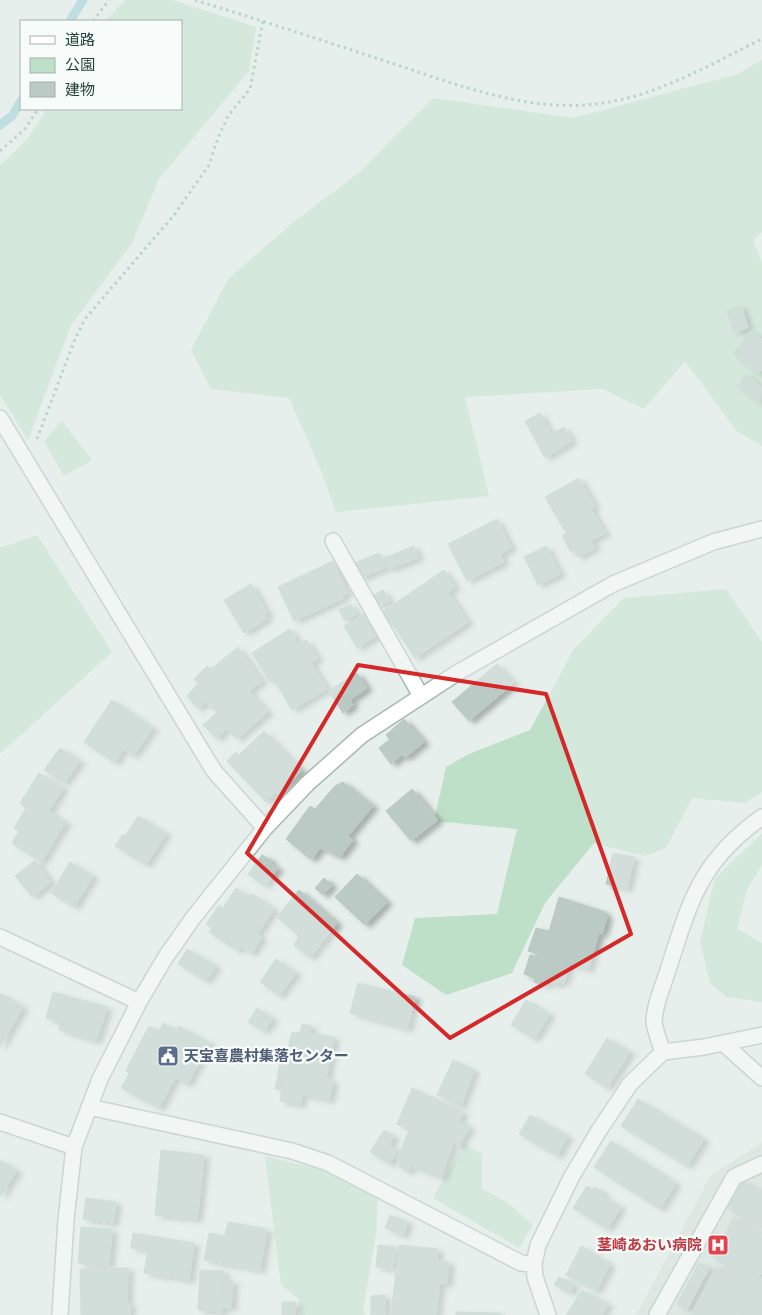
<svg xmlns="http://www.w3.org/2000/svg" width="762" height="1315" font-family="Signika,'Noto Sans JP',sans-serif">
	<style>
		.built { fill: #d4dfda }
		.green { fill: #bfe0c8 }
		.lines { fill: none; stroke-linecap: round; stroke-linejoin: round }
		.stream { stroke: #8ec9d4; stroke-width: 9 }
		.building { fill: #bbcac4; stroke: #b8c9c2; filter: url(#shadow) }
		.minor-casing { stroke: #a8b8b2; stroke-width: 18 }
		.path { stroke: #86b3a5; stroke-width: 3; stroke-dasharray: 2.5 4; stroke-linecap: butt }
		.minor { stroke: #fff; stroke-width: 15 }
		.marked { fill: none; stroke: #d62828; stroke-width: 4; stroke-linejoin: round }
		.labels { text-anchor: middle; dominant-baseline: central; stroke-width: 4.5; stroke-linejoin: round; paint-order: stroke }
		.service-label { font-size: 15px; font-weight: bold; fill: #4e5e75; stroke: #f7fbf9; text-anchor: start }
		.health-label { font-size: 15px; font-weight: bold; fill: #be3a42; stroke: #f7fbf9; text-anchor: end }
	</style>
	<defs>
		<filter id="shadow"><feDropShadow dx="5.5" dy="3" stdDeviation="2.5" flood-color="#0004"/></filter>
	</defs>
	<rect width="100%" height="100%" fill="#e6efeb"/>
	<!-- built -->
	<path class="built" d="M762,1143V1315H636L711,1175Z"/>
	<!-- green -->
	<path class="green" d="M125,0H172L256,27L249,71L159,179L132,243L71,325L28,440L0,395V165L26,141L47,109H181V21H105Z
		M762,60V232L753,240L762,263V446L736,430L685,361L644,409L603,389L465,397L489,496L336,512L320,468L289,398L211,389L191,350L228,279L296,220L360,172L433,98L573,118L738,74Z
		M62,421L92,460L64,476L44,441Z
		M37,535L112,652L0,754V548Z
		M726,589L762,642V792L745,803L692,798L666,848L645,856L594,843L545,903L512,973L446,995L402,965L415,918L497,914L517,829L434,821L446,767L469,754L530,730L574,649L624,598Z
		M762,834V865L747,890L737,929L762,943V1002L726,997L710,983L700,942L715,878Z
		M464,1144L482,1154V1189L507,1202L533,1225L519,1248L433,1198Z
		M265,1156L326,1171L378,1199L376,1233L363,1310L365,1315H301L299,1299L281,1285Z"/>
	<g class="lines">
		<!-- stream -->
		<path class="stream" d="M70,21L83,0
			M0,125L12,116L21,101"/>
	</g>
	<!-- building -->
	<path class="building" d="M741,305L748,328L734,332L727,311Z
		M751,331L762,339V370L758,374L733,354Z
		M746,374L762,387L760,404L737,386Z
		M540,413L551,434L564,427L572,441L545,458L525,421Z
		M579,478L595,507L591,509L605,533L591,541L595,548L578,557L573,550L571,552L562,536L566,533L545,497Z
		M497,519L511,548L500,554L504,562L467,581L448,544Z
		M414,546L418,558L389,569L384,558Z
		M546,546L560,574L538,585L524,557Z
		M379,553L386,567L361,578L354,563Z
		M333,561L347,593L342,595L344,598L294,621L278,587Z
		M444,570L455,587L448,592L468,622L415,658L391,622L387,624L381,613Z
		M251,584L267,612L265,615L268,618L244,633L224,600Z
		M383,590L389,601L378,606L372,596Z
		M350,604L357,614L345,621L339,610Z
		M364,614L377,635L357,648L344,626Z
		M290,629L299,644L306,640L318,659L311,663L327,689L292,710L274,680L270,682L252,653Z
		M238,647L262,681L249,691L245,687L217,712L205,702L198,709L187,696L198,683L194,679L207,666L211,669Z
		M497,664L514,683L469,721L452,702Z
		M357,673L367,688L350,700L353,705L343,713L329,691Z
		M245,687L268,712L237,739L226,729L217,739L203,725Z
		M112,700L153,728L133,756L123,749L115,763L84,742Z
		M404,719L424,742L405,758L386,735Z
		M264,731L302,771L277,794L239,755Z
		M389,740L402,755L391,764L379,748Z
		M60,748L74,757L59,780L44,770Z
		M236,752L275,792L266,802L227,761Z
		M74,757L80,761L64,783L59,780Z
		M39,773L63,788L49,811L66,822L41,862L12,843L19,831L14,828L26,808L20,803Z
		M343,782L373,806L348,836L353,840L340,857L320,848L312,859L309,858L286,839L310,806L315,809L335,786Z
		M412,789L438,820L411,841L386,811Z
		M138,816L166,833L146,865L115,846L122,835L125,836Z
		M613,853L634,857L627,889L606,884Z
		M262,855L272,861L258,881L248,874Z
		M35,860L51,882L32,897L15,876Z
		M70,862L93,876L74,907L51,893Z
		M271,864L278,868L265,886L258,881Z
		M357,874L387,902L365,925L335,897Z
		M324,878L332,885L323,895L315,888Z
		M236,888L249,897L252,894L274,909L257,934L262,937L251,954L241,946L238,951L209,932L212,928L206,924L219,905L223,908Z
		M299,890L337,923L310,958L294,945L299,936L277,917Z
		M559,897L605,912V916L607,917L602,934L599,932L588,970L528,951L536,928L549,931Z
		M187,949L216,966L206,981L178,964Z
		M530,955L569,965L564,983L559,982L557,985L548,982L547,986L534,982L535,978L524,974Z
		M276,959L296,973L279,996L260,982Z
		M358,983L415,997L407,1029L350,1013Z
		M53,992L107,1007L96,1041L59,1030L60,1023L46,1018Z
		M0,993L23,1007L0,1047Z
		M526,1000L550,1014L534,1039L511,1025Z
		M257,1008L273,1018L264,1031L248,1022Z
		M163,1023L176,1030L179,1026L210,1043L187,1084L175,1078L159,1108L121,1088L129,1074L126,1070L149,1026L159,1031Z
		M302,1024L312,1026L310,1033L334,1037L326,1079L333,1080L329,1100L280,1090L283,1075L278,1074L280,1062L285,1063L292,1032L300,1033Z
		M607,1038L630,1052L607,1088L585,1074Z
		M453,1060L474,1070L461,1106L437,1095Z
		M278,1074L283,1075L280,1090L275,1089Z
		M412,1088L463,1112L459,1121L470,1127L459,1146L453,1143L441,1178L411,1166L408,1172L399,1167L400,1161L397,1159L409,1130L397,1124Z
		M282,1091L302,1095L300,1105L280,1101Z
		M638,1099L704,1139L687,1166L621,1126Z
		M530,1115L568,1136L557,1156L519,1134Z
		M384,1130L394,1136L389,1145L398,1150L389,1164L370,1152Z
		M611,1141L676,1183L660,1209L594,1167Z
		M161,1150L204,1155L197,1219L155,1215Z
		M0,1160L17,1170L1,1196L0,1195Z
		M739,1180L762,1192V1226L726,1207Z
		M587,1186L593,1190L594,1187L604,1192L601,1195L621,1207L607,1229L573,1208Z
		M86,1198L116,1202L113,1223L83,1219Z
		M390,1215L408,1222L403,1236L385,1228Z
		M734,1217L762,1234V1272L757,1281L713,1257Z
		M228,1222L267,1229L260,1270L204,1260L209,1233L225,1236Z
		M81,1227L112,1229L109,1265L78,1263Z
		M133,1233L194,1243L189,1280L144,1273L148,1251L131,1248Z
		M378,1245L396,1247L393,1269L376,1267Z
		M399,1245L438,1249L437,1261L449,1262L447,1284L440,1283L436,1315H391Z
		M581,1246L610,1264L596,1291L566,1275Z
		M699,1263L709,1268L687,1310L677,1304Z
		M717,1266L757,1286L742,1315H691Z
		M128,1268L127,1303L130,1304V1315H81L80,1269Z
		M200,1270L224,1271L222,1312L198,1310Z
		M762,1276V1315H742L757,1286Z
		M559,1277L574,1284L570,1293L554,1285Z
		M223,1280L233,1281L231,1308L222,1307Z
		M582,1290L608,1304L602,1315H566Z
		M385,1295V1315H371V1296Z
		M282,1302H296L295,1315H282Z
		M456,1312L500,1313V1315H456Z"/>
	<g class="lines">
		<!-- minor casing -->
		<g class="minor-casing">
			<path id="minor" d="M0,418L214,771L265,828
				M333,541L421,696
				M0,937L139,1002
				M723,1043L762,1078
				M663,1052C660,1043 655,1031 654,1022C654,1006 663,986 668,970C690,901 700,861 762,817
				M89,1107L292,1151L328,1163L521,1263L534,1264
				M0,1122L74,1147
				M60,1315L66,1220L74,1147L100,1079L139,1002L165,958L193,918L265,828L307,784L362,735L457,673L613,584L713,542L762,529
				M548,1315L535,1277L534,1264L538,1245L572,1176L598,1132L630,1084L663,1052L704,1047L762,1035
				M657,1315L734,1177L762,1164"/>
		</g>
		<!-- path -->
		<path class="path" d="M195,0C257,19 318,39 379,59C451,82 528,115 604,103C661,94 711,64 762,39
			M93,21L109,0
			M0,151L25,129L38,109
			M37,439L75,339L85,319L174,215L209,165L218,138L228,116L250,89L263,21"/>
		<!-- minor -->
		<use href="#minor" class="minor"/>
	</g>
	<!-- marked area -->
	<path d="M0 0H762V1315H0ZM358,665L546,694L631,934L450,1038L247,853Z" fill="#e6efeb" fill-opacity=".55" fill-rule="evenodd"/>
	<path class="marked" d="M358,665L546,694L631,934L450,1038L247,853Z"/>
	<!-- icons -->
	<defs>
		<g id="civic-square" transform="scale(1.125)"><rect x="-9" y="-9" width="18" height="18" rx="4" fill="#5c6f8a" stroke="#f7fbf9"/><path d="M-.6-6.5H3V-4.5H.6V-3L4-1V1h2V6H-6V1h2V-1L-.6-3ZM-1.2 2.5V6h2.4V2.5Z" fill="#fff"/></g>
		<g id="hospital-square" transform="scale(1.125)"><rect x="-9" y="-9" width="18" height="18" rx="4" fill="#e0444e" stroke="#f7fbf9"/><path d="M-5-5h3v3.5h4V-5h3V5h-3V1.5h-4V5h-3Z" fill="#fff"/></g>
	</defs>
	<g fill-rule="evenodd">
		<use href="#civic-square" x="168" y="1056"/>
		<use href="#hospital-square" x="718" y="1245"/>
	</g>
	<g class="labels">
		<!-- service labels -->
		<g class="service-label">
			<text x="184" y="1056">天宝喜農村集落センター</text>
		</g>
		<!-- health labels -->
		<g class="health-label">
			<text x="702" y="1245">茎崎あおい病院</text>
		</g>
	</g>
	<!-- legend -->
	<rect x="20" y="20" width="162" height="90" fill="#f7fbf9" stroke="#a3b1ad"/>
	<rect x="30" y="36" width="25" height="8" fill="#ffffff" stroke="#a3b1ad"/>
	<text x="65" y="45" font-size="15" fill="#24423a">道路</text>
	<rect x="30" y="58" width="25" height="15" fill="#bfe0c8" stroke="#a3b1ad"/>
	<text x="65" y="70" font-size="15" fill="#24423a">公園</text>
	<rect x="30" y="82" width="25" height="15" fill="#bbcac4" stroke="#a3b1ad"/>
	<text x="65" y="95" font-size="15" fill="#24423a">建物</text>
</svg>
